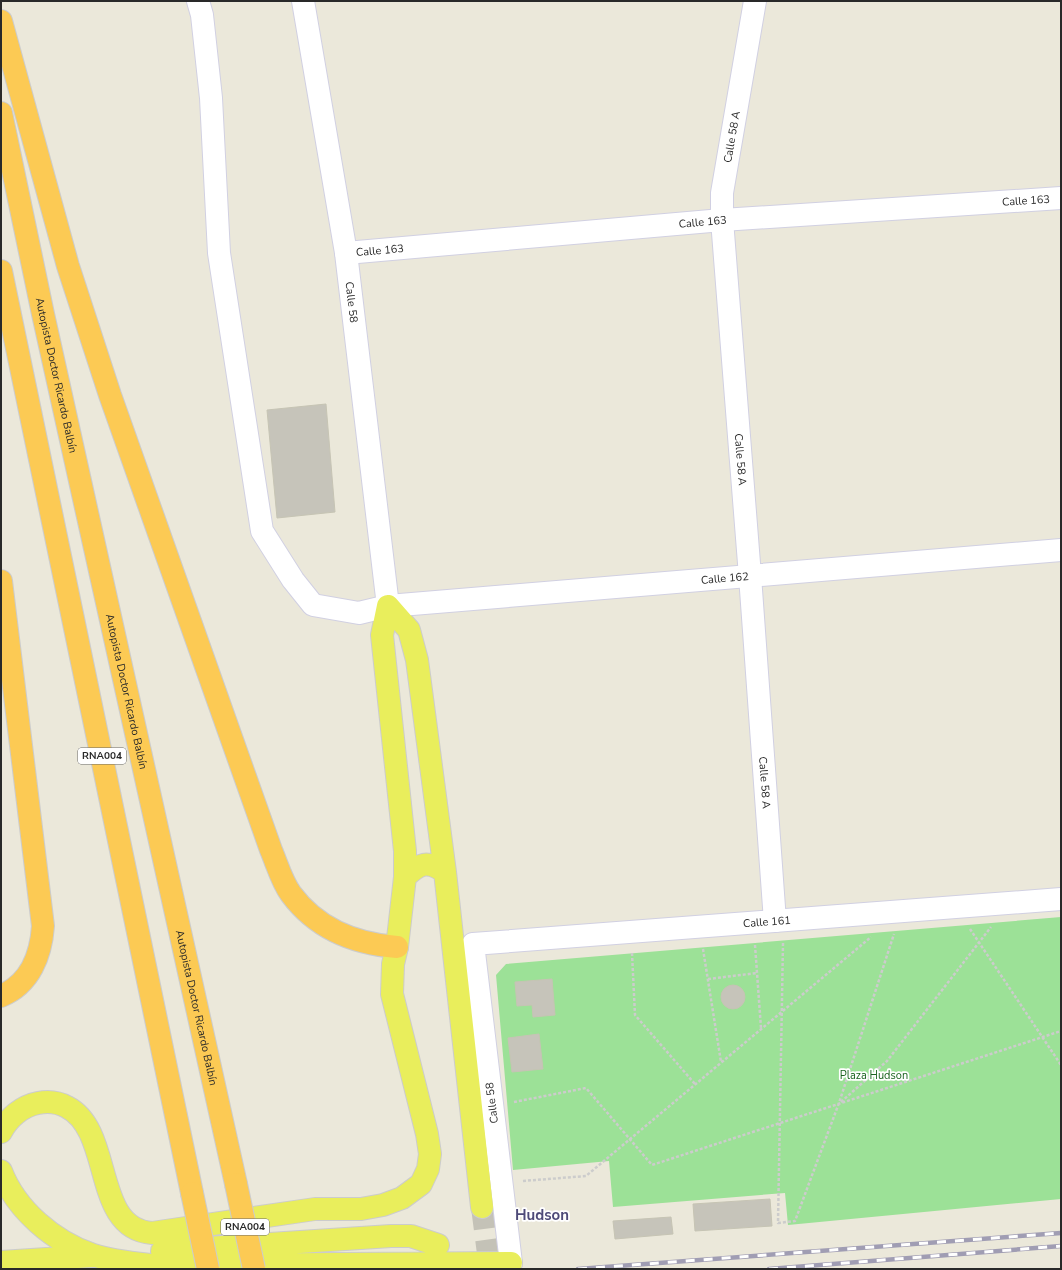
<svg xmlns="http://www.w3.org/2000/svg" width="1062" height="1270" font-family="'Nunito Sans',sans-serif">
	<style>
		.green { fill: #9ce197 }
		.building { fill: #c6c4ba; stroke: #c6c4b4 }
		.lines { fill: none; stroke-linecap: round; stroke-linejoin: round }
		.major-tunnel { stroke: #c4c2b7; stroke-width: 22; stroke-dasharray: 22 11; stroke-linecap: butt }
		.minor-casing { stroke: #d1d0e2; stroke-width: 24 }
		.major-casing { stroke: #ccc; stroke-width: 24 }
		.highway-casing { stroke: #ccc; stroke-width: 24 }
		.path { stroke: #ccc; stroke-width: 2.5; stroke-dasharray: 3 2; stroke-linecap: butt }
		.minor { stroke: #fff; stroke-width: 22 }
		.major { stroke: #e9ee5c; stroke-width: 22 }
		.highway { stroke: #fcca54; stroke-width: 22 }
		.rail-casing { stroke: #a09db3; stroke-width: 4.5 }
		.rail { stroke: #fff; stroke-width: 3; stroke-dasharray: 9; stroke-linecap: butt }
		.highway-bridge-casing { stroke: #ccc; stroke-width: 24; stroke-linecap: butt }
		.highway-bridge { stroke: #fcca54; stroke-width: 22 }
		.labels { text-anchor: middle; dominant-baseline: central; stroke-width: 3.5; stroke-linejoin: round; paint-order: stroke }
		.shield { fill: #fff; stroke: #696969; stroke-width: 1 }
		.shield-label { font-size: 10px; font-weight: bold; fill: #292929 }
		.street-label { font-size: 11px; fill: #292929; stroke: #fff }
		.park-label { font-size: 11px; fill: #1a641f; stroke: #fff }
		.district-label { font-size: 15px; font-weight: bold; fill: #4e4a78; stroke: #fff }
	</style>
	<rect width="100%" height="100%" fill="#ebe8da"/>
	<!-- green -->
	<path class="green" d="M1061,917V1199L788,1225L785,1193L613,1207L609,1161L513,1170L496,975L506,964Z"/>
	<!-- building -->
	<path class="building" d="M326,404L335,512L277,518L267,410Z
		M552,979L555,1015L533,1017L532,1005L517,1006L515,982Z
		M721 997a12 12 0 1 1 24 0a12 12 0 1 1-24 0Z
		M539,1034L543,1069L512,1072L508,1038Z
		M770,1199L772,1226L695,1231L693,1204Z
		M671,1217L673,1234L615,1239L613,1221Z"/>
	<g class="lines">
		<!-- major-tunnel -->
		<path class="major-tunnel" d="M482,1207L490,1269"/>
		<!-- minor casing -->
		<g class="minor-casing">
			<g id="minor">
				<path id="s1" d="M198,1L202,15L211,98L219,253L262,531L293,580L313,605L359,613L388,606L1061,550"/>
				<path id="s2" d="M303,1L346,253L388,606"/>
				<path id="s3" d="M755,1L722,193V220L750,576L775,921"/>
				<path id="s4" d="M346,253L722,220L1061,198"/>
				<path id="s5" d="M511,1263L473,944L1061,899"/>
			</g>
		</g>
		<!-- major casing -->
		<g class="major-casing">
			<path id="major" d="M388,606L409,630L417,660L445,872L482,1207
				M405,877C420,863 427,860 445,872
				M1,1132C8,1118 22,1106 38,1103C48,1101 58,1102 67,1107C114,1131 92,1229 152,1233L315,1209H361L383,1205L402,1198L421,1184L428,1169L430,1154L427,1134L392,994L393,964L397,947L405,877V851L382,635L388,606
				M1,1171C16,1210 54,1242 93,1255C111,1261 132,1263 151,1265L511,1263
				M162,1251L391,1236H411L438,1245
				M1,1262L92,1256"/>
		</g>
		<!-- highway casing -->
		<g class="highway-casing">
			<g id="highway">
				<path d="M1,21L68,266L110,395L271,850C277,864 282,882 291,894C317,929 356,944 397,947"/>
				<path id="s6" d="M1,113L43,314L236,1184"/>
				<path d="M1,271L192,1193"/>
				<path d="M1,581L43,926C41,955 30,984 1,996"/>
			</g>
		</g>
		<!-- path -->
		<path class="path" d="M970,929L1061,1065
			M783,943L778,1223L795,1221L839,1103L894,934
			M755,945L761,1028
			M703,949L721,1062
			M632,953L635,1015L695,1084
			M708,979L757,973
			M514,1102L586,1088L652,1165L1061,1031
			M841,1102L887,1061L991,927
			M523,1181L586,1176L871,937"/>
		<!-- minor -->
		<use href="#minor" class="minor"/>
		<!-- major -->
		<use href="#major" class="major"/>
		<!-- highway -->
		<use href="#highway" class="highway"/>
		<!-- rail casing -->
		<g class="rail-casing">
			<path id="rail" d="M578,1269L1061,1233
				M769,1269L1061,1246"/>
		</g>
		<!-- rail -->
		<use href="#rail" class="rail"/>
		<!-- highway-bridge casing -->
		<g class="highway-bridge-casing">
			<path id="highway-bridge" d="M236,1184L254,1269
				M192,1193L208,1269"/>
		</g>
		<!-- highway-bridge -->
		<use href="#highway-bridge" class="highway-bridge"/>
	</g>
	<g class="labels">
		<!-- shield labels -->
		<g class="shield">
			<rect x="78" y="748" width="48" height="16" rx="3"/>
			<rect x="221" y="1219" width="48" height="16" rx="3"/>
		</g>
		<g class="shield-label">
			<text x="102" y="756">RNA004</text>
			<text x="245" y="1227">RNA004</text>
		</g>
		<!-- street labels -->
		<g class="street-label">
			<text transform="translate(732 137) rotate(-80)">Calle 58 A</text>
			<text stroke="none"><textPath href="#s4" startOffset="682">Calle 163</textPath></text>
			<text stroke="none"><textPath href="#s4" startOffset="358">Calle 163</textPath></text>
			<text stroke="none"><textPath href="#s4" startOffset="34">Calle 163</textPath></text>
			<text stroke="none"><textPath href="#s2" startOffset="305">Calle 58</textPath></text>
			<text stroke="none"><textPath href="#s6" startOffset="268">Autopista Doctor Ricardo Balbín</textPath></text>
			<text stroke="none"><textPath href="#s3" startOffset="462">Calle 58 A</textPath></text>
			<text stroke="none"><textPath href="#s1" startOffset="1039">Calle 162</textPath></text>
			<text stroke="none"><textPath href="#s6" startOffset="592">Autopista Doctor Ricardo Balbín</textPath></text>
			<text stroke="none"><textPath href="#s3" startOffset="786">Calle 58 A</textPath></text>
			<text stroke="none"><textPath href="#s5" startOffset="616">Calle 161</textPath></text>
			<text stroke="none"><textPath href="#s6" startOffset="916">Autopista Doctor Ricardo Balbín</textPath></text>
			<text transform="translate(492 1103) rotate(-97)">Calle 58</text>
		</g>
		<!-- park labels -->
		<g class="park-label">
			<text x="874" y="1075">Plaza Hudson</text>
		</g>
		<!-- district labels -->
		<g class="district-label">
			<text x="542" y="1215">Hudson</text>
		</g>
	</g>
	<!-- border -->
	<rect width="1062" height="1270" fill="none" stroke="#292929" stroke-width="4"/>
</svg>
